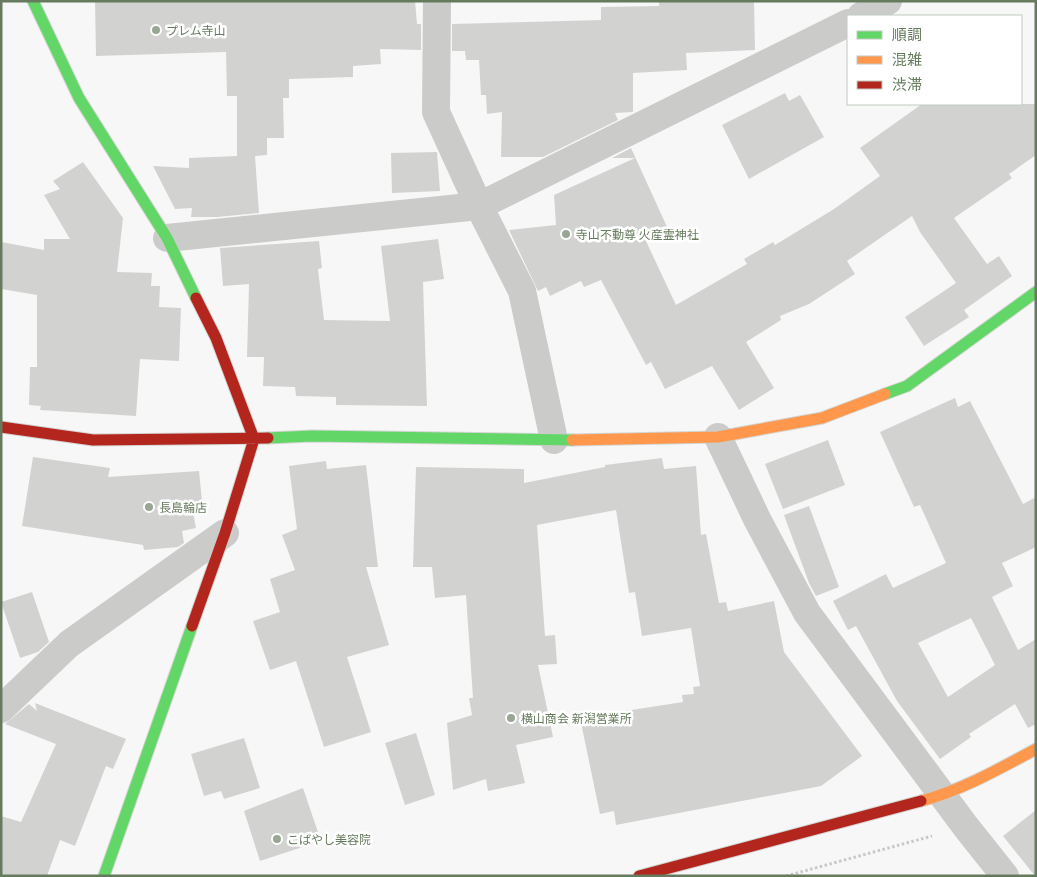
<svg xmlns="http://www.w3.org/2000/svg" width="1037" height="877" font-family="'IBM Plex Sans','Noto Sans JP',sans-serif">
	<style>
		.building { fill: #d2d3d1; fill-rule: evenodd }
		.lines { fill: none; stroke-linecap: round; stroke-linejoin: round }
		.fast-casing { stroke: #d3d5d3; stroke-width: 13 }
		.slow-casing { stroke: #d3d5d3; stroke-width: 13 }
		.jam-casing { stroke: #d3d5d3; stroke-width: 13 }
		.path { stroke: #c7c9c7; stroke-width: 3; stroke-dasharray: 2.5 2.5; stroke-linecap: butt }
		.street { stroke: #cbccca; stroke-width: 28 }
		.fast { stroke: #63d668; stroke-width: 11 }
		.slow { stroke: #ff974d; stroke-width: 11 }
		.jam { stroke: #b3261e; stroke-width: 11 }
		.poi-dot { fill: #99a694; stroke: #fff; stroke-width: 2 }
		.labels { text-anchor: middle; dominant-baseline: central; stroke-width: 5; stroke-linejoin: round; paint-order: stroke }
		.poi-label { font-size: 12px; fill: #667b5e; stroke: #fff; text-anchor: start }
	</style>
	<rect width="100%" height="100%" fill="#f7f7f7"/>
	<!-- building -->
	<path class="building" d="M95,1H415L417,24H421V50L380,49L381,64L353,66V77L289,79V98H283L284,138H267V155L255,156L259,213L217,217H191L192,208L175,209L153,166L189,168V158L237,156V96H227L226,52L96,56Z
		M685,1H754L755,50L686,53L687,70L633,73V112L615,113L618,120L543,157H501L502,112L487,114L486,95H481L479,60H466L465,51H452V24L601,20V7L659,6V2Z
		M785,93L789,101L800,95L824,137L749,179L722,125Z
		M922,104H1036V155L1009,174L1012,178L954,218L987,264L999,256L1012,276L964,310L969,317L924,346L905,317L956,283L920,232L912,216L847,261L855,274L809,304L780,316L781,320L746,342L774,388L739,410L712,366L665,389L651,362L646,365L601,280L584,287L581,281L550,296L546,287L538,291L509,230L556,225L554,195L635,158H612L631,148L668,229L645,239L676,305L747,264L744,259L773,242L775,245L834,209L880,176L860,148Z
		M437,152L440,191L392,193L391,153Z
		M83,162L123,218L117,272L152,273L151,286H160L159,307L181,308L179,361L140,359L136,416L40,410L41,406L29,405L30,367H37V295L1,289V242L44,250V239H70L44,195L60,189L53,181Z
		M438,239L444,279L423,282L427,406L336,405V397L296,396L295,387L263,386L264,357H247L249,284L223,286L220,248L319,241L322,268L318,269L324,320L390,321L381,246Z
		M955,398L958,407L970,401L1023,504L1036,497V547L1002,563L1013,586L992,597L1018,650L1036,639V724L1028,728L1015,704L969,734L971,737L940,759L897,701L856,626L848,630L833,601L886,574L893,588L946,563L920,505L914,507L880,432ZM971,618L995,665L948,697L918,643Z
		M828,440L845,485L783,509L765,464Z
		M33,457L110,468L108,477L199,471L203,511L193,512L196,528L182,531L184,543L178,547L144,550L143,545L22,526Z
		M662,458L664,469L696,466L701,535L706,534L719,603L726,602L728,611L774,601L784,652L862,756L821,786L616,825L614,811L600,814L580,718L683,702L682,695L694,694L693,687L700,686L691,628L642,636L635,592L629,593L616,510L537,525L545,636L555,635L557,664L538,665L553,737L516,745L525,783L488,791L486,779L453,790L447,723L472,715L469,698H473L466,595L435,598L432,567H413L416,467L524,469V483L605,467V465Z
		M326,461L327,469L366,465L378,567H366L389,645L347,657L371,732L324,747L296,661L270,670L253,621L280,612L270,579L295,570L282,535L297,529L289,466Z
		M809,506L839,587L816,596L809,583L784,515Z
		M32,592L49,642L38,652L20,658L1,602Z
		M35,703L126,739L113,769L106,766L75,846L60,840L47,876H1V816L21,822L56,744L5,724L29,704L37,711Z
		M416,733L435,795L405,805L385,743Z
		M244,738L260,788L224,799L221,791L204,796L191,754Z
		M303,788L321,841L260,861L244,811Z
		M1036,810V876H1035L1003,836Z"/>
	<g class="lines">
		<!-- fast casing -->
		<g class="fast-casing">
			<path id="fast" d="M33,1L79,98L167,238L196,298
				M885,394L907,386L1036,292
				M268,438L312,436L572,440
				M104,876L192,626"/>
		</g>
		<!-- slow casing -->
		<g class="slow-casing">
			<path id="slow" d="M572,440L718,437L822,418L885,394
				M921,801C962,790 999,769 1036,749"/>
		</g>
		<!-- jam casing -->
		<g class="jam-casing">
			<path id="jam" d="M1,427L93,440L268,438
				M192,626L225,533L254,439L216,338L196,298
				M639,876L921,801"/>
		</g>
		<!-- path -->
		<path class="path" d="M786,876L932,836"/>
		<!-- street -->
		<path class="street" d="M437,1L436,112L479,206L522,291L554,440
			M861,16L888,1
			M167,238L479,206L848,23
			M718,437L757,519L807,613L966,827L1005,876
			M1,709L69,644L225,533"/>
		<!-- fast -->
		<use href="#fast" class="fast"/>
		<!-- slow -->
		<use href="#slow" class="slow"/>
		<!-- jam -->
		<use href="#jam" class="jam"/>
	</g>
	<!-- markers -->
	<g class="poi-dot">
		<circle cx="156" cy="30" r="5"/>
		<circle cx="566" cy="234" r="5"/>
		<circle cx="149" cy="507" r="5"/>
		<circle cx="511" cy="718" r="5"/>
		<circle cx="277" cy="839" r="5"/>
	</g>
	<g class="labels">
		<!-- poi labels -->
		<g class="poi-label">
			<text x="166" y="30">プレム寺山</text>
			<text x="576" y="234">寺山不動尊 火産霊神社</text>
			<text x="159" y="507">長島輪店</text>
			<text x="521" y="718">横山商会 新潟営業所</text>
			<text x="287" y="839">こばやし美容院</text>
		</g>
	</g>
	<!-- border -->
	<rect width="1037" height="877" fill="none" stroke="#667b5e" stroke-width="5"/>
	<!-- legend -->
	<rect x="847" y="15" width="175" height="90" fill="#ffffff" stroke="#c2cabf"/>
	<rect x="857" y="31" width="25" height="8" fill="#63d668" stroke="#c2cabf"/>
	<text x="892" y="40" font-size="15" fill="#667b5e">順調</text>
	<rect x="857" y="56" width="25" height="8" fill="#ff974d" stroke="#c2cabf"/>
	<text x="892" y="65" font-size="15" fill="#667b5e">混雑</text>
	<rect x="857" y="81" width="25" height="8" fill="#b3261e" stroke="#c2cabf"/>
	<text x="892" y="90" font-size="15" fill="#667b5e">渋滞</text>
</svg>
